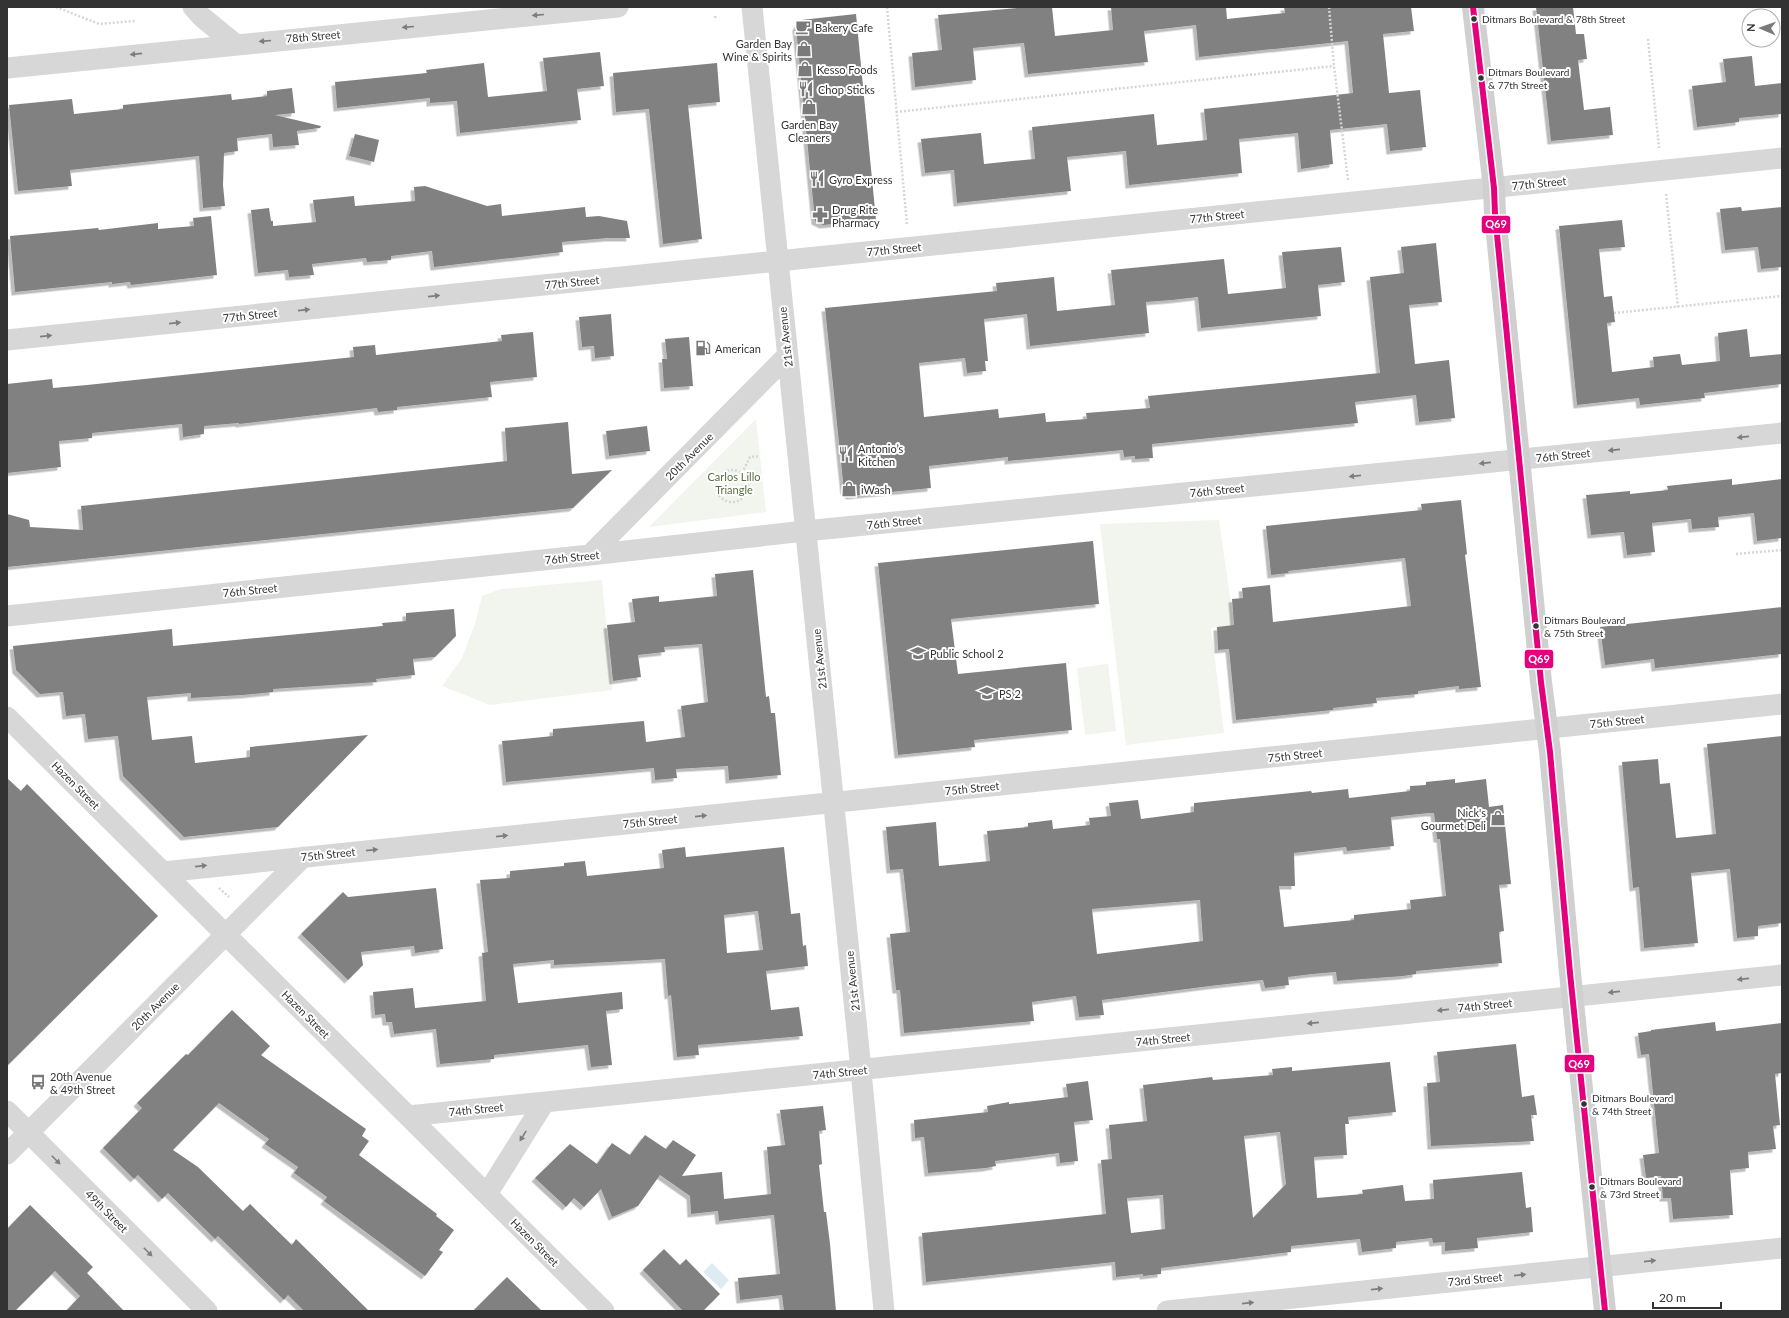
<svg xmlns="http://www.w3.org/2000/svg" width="1789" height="1318" font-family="Lato,sans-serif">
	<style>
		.green { fill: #f1f5ed }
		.water { fill: #ddebf3 }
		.building { fill: #818181; fill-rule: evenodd; filter: url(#shadow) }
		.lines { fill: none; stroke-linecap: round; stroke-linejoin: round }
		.path { stroke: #d6d6d6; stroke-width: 2.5; stroke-dasharray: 2 2; stroke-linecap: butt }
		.street { stroke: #d7d7d7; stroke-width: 21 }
		.secondary { stroke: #d0d0d0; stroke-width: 22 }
		.bus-1-casing { stroke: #fff; stroke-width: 9 }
		.bus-1 { stroke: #e5007d; stroke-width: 6 }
		.oneway { fill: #7d7d7d }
		.bus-dot { fill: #333; stroke: #fff; stroke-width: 1.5 }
		.labels { text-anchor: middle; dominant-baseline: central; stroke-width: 4; stroke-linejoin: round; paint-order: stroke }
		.bus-label { font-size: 10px; fill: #333; stroke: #fff; text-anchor: start }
		.poi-label { font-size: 11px; fill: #333; stroke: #fff; text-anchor: start }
		.street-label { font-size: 11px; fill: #333; stroke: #fff }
		.park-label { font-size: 11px; fill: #56703f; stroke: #fff }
		.line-badge { stroke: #fff; stroke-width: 1.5 }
		.badge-label { font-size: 11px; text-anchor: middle; font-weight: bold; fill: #fff }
	</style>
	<defs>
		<filter id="shadow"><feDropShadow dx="-3.5" dy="3.5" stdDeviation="0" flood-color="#0004"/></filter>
	</defs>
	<rect width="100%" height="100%" fill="#fff"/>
	<!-- green -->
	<path class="green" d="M756,419L766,512L649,527Z
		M1219,520L1234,625L1211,628L1224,733L1126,745L1100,524Z
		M602,580L612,690L490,705L442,686L462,658L475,624L482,596L501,589Z
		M1108,664L1116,731L1085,735L1077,668Z"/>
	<!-- water -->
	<path class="water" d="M712,1263L729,1280L721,1289L703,1272Z"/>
	<!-- building -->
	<path class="building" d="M1028,7H1052L1055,36L1113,30L1111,7H1226L1227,19L1285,13L1284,7H1411L1414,31L1383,34L1389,93L1420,90L1426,147L1390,151L1387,124L1330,130L1333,164L1301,169L1298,133L1239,139L1242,173L1129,185L1126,151L1067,157L1071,191L957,203L954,170L925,173L921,139L981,133L984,164L1013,161L1035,159L1032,127L1154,114L1157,145L1207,140L1204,109L1353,93L1348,41L1199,57L1196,25L1144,31L1148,62L1028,74L1024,43L973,48L976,80L915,87L912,53L942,50L938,15Z
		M1536,7H1573L1576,34H1584L1587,59L1578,60L1584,110L1610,107L1613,135L1551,141Z
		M856,14L876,220L823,225L815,221L796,27L801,20Z
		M600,52L604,86L577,89L581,120L460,133L457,101L430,103V98L337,108L335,82L427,73L426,70L484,63L488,97L547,91L543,58Z
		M1752,56L1755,86L1782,83V114L1739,118V122L1697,127L1692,86L1726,82L1723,59Z
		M717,63L720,102L688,105L702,239L663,244L649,109L616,112L613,73Z
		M292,88L295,113L275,115L321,126L320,128L297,131L299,145L273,147L272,134L237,138L238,151L224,153L223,185L225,206L203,208L199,156L70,170L72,186L18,191L9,105L72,99L74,114L123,109V105L231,94L232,100L267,96V91Z
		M355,134L379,140L374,162L349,156Z
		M425,186L487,206L501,204L502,216L585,207L586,217L599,216L627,221L630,238H608L562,242L563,252L434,267L432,251L391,256V260L367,262L366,258L312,264L314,275L289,277L288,270L258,273L251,210L269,208L271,221H273V226L316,222L313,200L354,196L355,206L415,201L414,187Z
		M1741,207L1742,211L1782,207V267L1761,269L1758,247L1725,250L1720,209Z
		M211,216L217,275L131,285L130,282L112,284V282L15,292L10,236L98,228L99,230L158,223V229L194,226L193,218Z
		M1622,220L1625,247L1599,249L1604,297L1612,296L1615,322L1607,323L1612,372L1654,367L1653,357L1680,354L1682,365L1720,361L1718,333L1747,329L1750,357L1782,354V384L1704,393L1705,398L1640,405L1639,398L1577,405L1559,226Z
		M1436,243L1442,302L1409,305L1415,364L1449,360L1455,418L1419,422L1416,395L1355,402L1358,423L1152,444L1153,458L1135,459V456L1124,457L1123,450L1008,461V457L929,466L931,488L850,496L844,491L825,308L997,291L996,283L1054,277L1057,311L1115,305L1111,270L1224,259L1228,294L1286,288L1282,252L1341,247L1345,282L1318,285L1321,316L1201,328L1198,297L1172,300L1146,302L1149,333L1030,346L1027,314L984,319L988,361H985L986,371L967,373L965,358L919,363L924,417L998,409L999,418L1045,413L1046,422L1087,419L1086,413L1150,408L1148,396L1380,373L1370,277L1404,273L1401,247Z
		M611,314L614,356L595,358L594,346L582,347L579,317Z
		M533,332L537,377L490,382L492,397L397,407V410L378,412L377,408L239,424V423L204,426V434L183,437L182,424L92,433V438L59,441L61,467L7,473V384L52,379L53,388L87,385L354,357L353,347L375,345L376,355L502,341L501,335Z
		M689,337L693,386L664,388L662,359H667L665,339Z
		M568,422L572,474L612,470L573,508L7,567V514L29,520L30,527L83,530L81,506L507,461L505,428Z
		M647,426L650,451L609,456L606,431Z
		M1732,479V485L1782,479V538L1757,541L1754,513L1718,517L1719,527L1692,529L1691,519L1652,523L1655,552L1627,555L1624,532L1591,535L1586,495L1630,491V494L1668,490L1667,486Z
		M1461,500L1467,554L1465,555L1481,687L1459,689V686L1418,691V694L1376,698L1377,703L1333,708V710L1236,720L1229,649L1218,650L1217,627L1234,625L1232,599L1243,598L1242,588L1270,585L1273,622L1411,606L1405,558L1288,571L1289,573L1271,575L1266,526L1422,510L1421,504Z
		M1093,541L1099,604L951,619L958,674L1066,663L1072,730L974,740L975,747L898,755L878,563Z
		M753,570L766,697L769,696L771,713H775L781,775L729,780L728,766L676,769L677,778L655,780L654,768L506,782L502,741L553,736V729L644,721L646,742L685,737L681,706L708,702L702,644L664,647L665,652L638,655L641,677L613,681L607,625L635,622L632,599L659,596V602L717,596L715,574Z
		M1782,607V654L1655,668L1654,659L1605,665L1600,627Z
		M454,609L456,636L435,657L413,659L415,675L376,679L377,682L273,689V692L243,695L191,698V693L147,697L152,740L192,736L195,763L250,757V747L368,735L278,827L184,837L123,776L118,736L88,739L85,714L66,716L63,692L40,694L16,670L13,646L172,629L173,646L383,626L382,623L406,621V613Z
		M1782,736V923L1758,926V936L1737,938L1730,869L1691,873L1698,943L1644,948L1639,887L1633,888L1622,762L1658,759L1660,784L1670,783L1676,838L1716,834L1707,744Z
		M7,778L21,791L27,784L158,916L7,1066Z
		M1455,779V783L1486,779L1489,807L1503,805L1511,884L1499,885L1504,931L1499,932L1502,963L1416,971V974L1403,976L1337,981L1336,972L1312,974L1288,977L1289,985L1265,988L1263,980L1210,986L1102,1000L1104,1015L1079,1017L1076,996L1032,1002L1034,1021L904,1033L900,990H896L890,934L910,932L903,869L890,870L886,827L936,822L939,866L990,861L987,831L1028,827V823L1052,820L1053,829L1090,825L1089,818L1111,816L1109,803L1138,800L1141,819L1194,812V803L1311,791L1312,793L1348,789L1349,798L1410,791V786L1426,785V782ZM1429,813H1434L1437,839H1440L1446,896L1410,900L1411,909L1354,915V920L1284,927L1279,886H1295L1294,853L1346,847L1347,851L1394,846L1391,817ZM1200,900L1203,941L1097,954L1092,909Z
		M685,847L686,857L784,847L791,914L800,913L803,946L806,945L808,966L766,971L771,1010L799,1007L803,1036L698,1045L699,1055L677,1057L671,995L668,996L665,959L554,965V960L513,964L518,1003L622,992L623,1009L606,1011L612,1065L591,1067L588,1045L494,1055V1059L440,1064L436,1029L394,1034L392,1022H386L385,1014L375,1015L373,992L413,988L415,1008L486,1001L482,953L488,952L480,880L510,878V871L564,866V863L585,861L587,876L664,868L662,850ZM758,911L763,950L727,953L724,915Z
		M436,888L443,949L415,953L414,946L361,952L363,965L348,980L301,934L343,892L348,897Z
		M232,1010L270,1046L261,1055L366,1129L362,1136L369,1141L359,1155L437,1214L436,1216L454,1230L439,1250L443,1252L425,1276L324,1201L327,1197L294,1173L298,1167L265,1144L269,1139L219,1103L173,1150L198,1167L243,1211L250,1204L292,1245L296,1239L369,1311H304L288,1295L284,1300L218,1236L215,1239L168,1193L162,1199L138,1175L134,1179L103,1148L142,1108L137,1103L186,1054L188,1055Z
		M1715,1022L1716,1031L1782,1023V1073L1775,1074L1780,1125L1773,1126L1776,1149L1748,1152L1749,1168L1730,1170L1733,1215L1673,1219L1671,1198H1663L1661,1176L1646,1178L1643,1155L1659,1153L1649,1054L1641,1055L1638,1033L1651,1031V1030Z
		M1516,1044L1522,1097L1534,1095L1537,1115H1531L1534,1141L1431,1146L1427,1083L1440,1082L1437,1052Z
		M1390,1062L1396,1112L1348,1117L1349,1124H1345L1347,1155L1314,1157L1317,1198L1363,1194L1362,1190L1403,1185L1405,1201L1434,1199L1433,1180L1522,1172L1526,1208L1531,1207L1533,1232L1477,1238L1478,1248L1445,1251V1242L1433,1243L1432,1238L1396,1242V1248L1362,1252L1360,1239L1291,1246V1252L1161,1268V1274L1143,1276V1274L1116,1277L1115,1262L926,1282L922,1233L1106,1214L1101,1160L1112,1159L1109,1125L1147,1121L1143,1085L1212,1077L1213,1080L1273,1075L1272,1069L1292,1067V1071ZM1280,1132L1286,1184L1253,1218L1244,1136ZM1163,1195L1165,1229L1131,1233L1127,1198Z
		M1088,1081L1093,1120L1074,1122L1078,1161L1060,1163L1059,1153L995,1161L996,1166L986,1168L928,1173L924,1137L915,1138L914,1120L988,1112L987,1106L1009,1102V1104L1068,1097L1066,1084Z
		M823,1106L826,1130L819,1131L822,1164L819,1165L824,1212H826L830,1244L836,1311H784L782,1295L740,1300L738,1278L780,1274L774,1215L719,1221L718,1211L691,1214L690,1196L660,1175L638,1206L612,1217L601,1189L584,1207L574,1198L566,1207L535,1178L570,1144L597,1164L612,1143L630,1155L645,1135L666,1149L673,1140L696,1155L682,1176L722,1172L724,1199L771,1194L767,1147L785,1145L780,1110Z
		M30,1205L93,1267L87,1273L124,1311H66L80,1296L55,1271L15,1311H7V1229Z
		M664,1249L680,1265L686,1259L720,1294L703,1311H683L643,1270Z
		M507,1277L542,1311H473Z"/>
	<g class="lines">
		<!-- path -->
		<path class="path" d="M56,7L99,24L135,21
			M887,7L907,225
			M1329,7L1334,66L1348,180
			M715,16L716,20
			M1648,39L1659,148
			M896,112L1334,66
			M1666,194L1678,307
			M1614,313L1782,296
			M716 486a16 16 0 1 1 32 0a16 16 0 1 1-32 0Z
			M742,473L750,457L760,456
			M1736,554L1782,550
			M219,888L229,897"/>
		<!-- street -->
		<path class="street" d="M193,7L202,17L235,44
			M752,7L859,1050L884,1311
			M7,68L618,7
			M7,340L1782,158
			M590,555L787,356
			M7,616L590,555L805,531L1782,433
			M7,717L604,1311
			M163,872L1782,704
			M7,1111L207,1311
			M408,1116L1782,975
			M7,1154L303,857
			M487,1194L544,1103
			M1167,1311L1782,1248"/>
		<!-- secondary -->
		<path class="secondary" d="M1473,7L1494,188L1495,214L1541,682L1550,752L1570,973L1605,1311"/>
		<!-- bus-1 casing -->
		<g class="bus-1-casing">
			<path id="bus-1" d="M1473,7L1494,188L1495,214L1541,682L1550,752L1570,973L1605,1311"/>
		</g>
		<!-- bus-1 -->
		<use href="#bus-1" class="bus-1"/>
	</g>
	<!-- one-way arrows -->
	<defs><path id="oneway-solid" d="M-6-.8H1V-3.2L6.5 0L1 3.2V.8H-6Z"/></defs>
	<g class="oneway">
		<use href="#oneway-solid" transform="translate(538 15) rotate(175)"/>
		<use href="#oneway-solid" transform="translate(408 27) rotate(175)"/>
		<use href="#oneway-solid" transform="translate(265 41) rotate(175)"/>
		<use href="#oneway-solid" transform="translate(136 54) rotate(174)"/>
		<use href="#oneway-solid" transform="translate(434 296) rotate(-6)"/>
		<use href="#oneway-solid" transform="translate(304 310) rotate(-6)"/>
		<use href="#oneway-solid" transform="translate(175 323) rotate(-6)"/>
		<use href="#oneway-solid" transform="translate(46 336) rotate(-6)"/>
		<use href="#oneway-solid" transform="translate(1743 437) rotate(174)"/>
		<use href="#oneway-solid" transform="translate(1614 450) rotate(174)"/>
		<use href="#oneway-solid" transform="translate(1485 463) rotate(174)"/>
		<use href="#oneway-solid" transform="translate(1355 476) rotate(174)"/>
		<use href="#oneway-solid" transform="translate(701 816) rotate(-6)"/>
		<use href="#oneway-solid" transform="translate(502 836) rotate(-6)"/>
		<use href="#oneway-solid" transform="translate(372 850) rotate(-6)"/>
		<use href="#oneway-solid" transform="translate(201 866) rotate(-6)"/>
		<use href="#oneway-solid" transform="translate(1743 979) rotate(174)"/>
		<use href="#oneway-solid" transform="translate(1614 992) rotate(174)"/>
		<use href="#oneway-solid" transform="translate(1443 1010) rotate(174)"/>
		<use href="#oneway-solid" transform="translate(1313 1023) rotate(174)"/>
		<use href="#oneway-solid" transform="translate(523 1136) rotate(122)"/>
		<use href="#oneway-solid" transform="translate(56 1160) rotate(45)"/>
		<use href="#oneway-solid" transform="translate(148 1252) rotate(45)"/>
		<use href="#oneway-solid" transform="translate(1650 1261) rotate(-6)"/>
		<use href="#oneway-solid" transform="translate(1520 1275) rotate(-6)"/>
		<use href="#oneway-solid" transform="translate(1377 1289) rotate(-6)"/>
		<use href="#oneway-solid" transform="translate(1248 1303) rotate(-6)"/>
	</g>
	<!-- icons -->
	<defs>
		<g id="cafe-bare" transform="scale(1.2)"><path d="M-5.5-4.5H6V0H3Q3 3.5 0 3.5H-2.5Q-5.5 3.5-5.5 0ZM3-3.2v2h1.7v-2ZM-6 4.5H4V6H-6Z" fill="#7a7a7a" stroke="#fff" stroke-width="2.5" paint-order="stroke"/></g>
		<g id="shop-bare" transform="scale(1.2)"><path d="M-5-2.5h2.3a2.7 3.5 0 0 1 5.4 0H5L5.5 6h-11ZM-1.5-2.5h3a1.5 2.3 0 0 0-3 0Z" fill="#7a7a7a" stroke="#fff" stroke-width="2.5" paint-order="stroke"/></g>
		<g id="restaurant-bare" transform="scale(1.2)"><path d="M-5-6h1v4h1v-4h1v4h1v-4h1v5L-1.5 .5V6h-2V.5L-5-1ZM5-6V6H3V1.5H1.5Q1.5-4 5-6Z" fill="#7a7a7a" stroke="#fff" stroke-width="2.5" paint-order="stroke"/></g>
		<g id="pharmacy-bare" transform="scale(1.2)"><path d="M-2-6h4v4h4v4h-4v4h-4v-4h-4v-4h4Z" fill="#7a7a7a" stroke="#fff" stroke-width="2.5" paint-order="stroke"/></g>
		<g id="fuel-bare" transform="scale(1.2)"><path d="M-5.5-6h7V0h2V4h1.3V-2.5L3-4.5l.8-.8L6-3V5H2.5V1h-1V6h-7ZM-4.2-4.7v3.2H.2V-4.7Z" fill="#7a7a7a" stroke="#fff" stroke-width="2.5" paint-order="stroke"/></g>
		<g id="school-bare" transform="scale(1.2)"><path d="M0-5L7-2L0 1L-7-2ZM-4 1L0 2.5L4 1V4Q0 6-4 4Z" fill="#7a7a7a" stroke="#fff" stroke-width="2.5" paint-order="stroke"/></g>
		<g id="bus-bare" transform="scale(1.2)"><path d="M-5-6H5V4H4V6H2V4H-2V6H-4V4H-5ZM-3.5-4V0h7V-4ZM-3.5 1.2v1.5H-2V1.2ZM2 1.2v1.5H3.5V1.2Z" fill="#7a7a7a" stroke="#fff" stroke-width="2.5" paint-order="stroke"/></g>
	</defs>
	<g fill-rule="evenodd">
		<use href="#cafe-bare" x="803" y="27"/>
		<use href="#shop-bare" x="804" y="49"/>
		<use href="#shop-bare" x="805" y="69"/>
		<use href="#restaurant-bare" x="806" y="89"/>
		<use href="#shop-bare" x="809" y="107"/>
		<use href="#restaurant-bare" x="817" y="179"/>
		<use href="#pharmacy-bare" x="820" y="215"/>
		<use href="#fuel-bare" x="703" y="348"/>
		<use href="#restaurant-bare" x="846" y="454"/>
		<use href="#shop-bare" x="849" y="489"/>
		<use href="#school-bare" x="918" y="653"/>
		<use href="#school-bare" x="987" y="693"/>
		<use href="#shop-bare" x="1498" y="818"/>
		<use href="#bus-bare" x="38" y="1082"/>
	</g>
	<!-- markers -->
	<g class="bus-dot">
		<circle cx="1474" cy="19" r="3.5"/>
		<circle cx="1481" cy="78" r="3.5"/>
		<circle cx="1536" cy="626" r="3.5"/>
		<circle cx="1584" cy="1104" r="3.5"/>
		<circle cx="1592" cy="1187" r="3.5"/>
	</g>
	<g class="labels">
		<!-- bus labels -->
		<g class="bus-label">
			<text x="1482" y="19">Ditmars Boulevard &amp; 78th Street</text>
			<text x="1488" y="72">Ditmars Boulevard<tspan x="1488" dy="13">&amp; 77th Street</tspan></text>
			<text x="1544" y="620">Ditmars Boulevard<tspan x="1544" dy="13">&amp; 75th Street</tspan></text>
			<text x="1592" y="1098">Ditmars Boulevard<tspan x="1592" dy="13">&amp; 74th Street</tspan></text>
			<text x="1600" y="1181">Ditmars Boulevard<tspan x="1600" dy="13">&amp; 73rd Street</tspan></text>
		</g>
		<!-- poi labels -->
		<g class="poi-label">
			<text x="815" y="27">Bakery Cafe</text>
			<text x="792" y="43" text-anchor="end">Garden Bay<tspan x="792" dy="13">Wine &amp; Spirits</tspan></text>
			<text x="817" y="69">Kesso Foods</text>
			<text x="818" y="89">Chop Sticks</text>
			<text x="809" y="124" text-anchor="middle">Garden Bay<tspan x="809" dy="13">Cleaners</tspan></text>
			<text x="829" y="179">Gyro Express</text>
			<text x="832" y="209">Drug Rite<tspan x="832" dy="13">Pharmacy</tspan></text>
			<text x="715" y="348">American</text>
			<text x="858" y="448">Antonio’s<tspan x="858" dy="13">Kitchen</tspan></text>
			<text x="861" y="489">iWash</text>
			<text x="930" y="653">Public School 2</text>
			<text x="999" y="693">PS 2</text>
			<text x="1486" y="812" text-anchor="end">Nick's<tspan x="1486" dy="13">Gourmet Deli</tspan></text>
			<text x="50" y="1076">20th Avenue<tspan x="50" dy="13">&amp; 49th Street</tspan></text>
		</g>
		<!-- street labels -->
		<g class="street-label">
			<text transform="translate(313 36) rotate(-5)">78th Street</text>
			<text transform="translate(1539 183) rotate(-6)">77th Street</text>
			<text transform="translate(1217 216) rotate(-6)">77th Street</text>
			<text transform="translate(894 249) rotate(-6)">77th Street</text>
			<text transform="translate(572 282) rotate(-6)">77th Street</text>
			<text transform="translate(250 315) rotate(-6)">77th Street</text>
			<text transform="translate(785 337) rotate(-96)">21st Avenue</text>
			<text transform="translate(1563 455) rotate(-6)">76th Street</text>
			<text transform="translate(689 456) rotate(-45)">20th Avenue</text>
			<text transform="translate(1217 490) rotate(-6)">76th Street</text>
			<text transform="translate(894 522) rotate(-6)">76th Street</text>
			<text transform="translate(572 557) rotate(-6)">76th Street</text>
			<text transform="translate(250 590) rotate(-6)">76th Street</text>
			<text transform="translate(819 659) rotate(-96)">21st Avenue</text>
			<text transform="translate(1617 721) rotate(-6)">75th Street</text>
			<text transform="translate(1295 755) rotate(-6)">75th Street</text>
			<text transform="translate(76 785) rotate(45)">Hazen Street</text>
			<text transform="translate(972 788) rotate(-6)">75th Street</text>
			<text transform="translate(650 821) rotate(-6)">75th Street</text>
			<text transform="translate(328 854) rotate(-6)">75th Street</text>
			<text transform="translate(852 981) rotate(-96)">21st Avenue</text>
			<text transform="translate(1485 1005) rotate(-6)">74th Street</text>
			<text transform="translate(155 1006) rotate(-45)">20th Avenue</text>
			<text transform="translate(306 1014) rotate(45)">Hazen Street</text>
			<text transform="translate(1163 1039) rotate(-6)">74th Street</text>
			<text transform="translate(840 1072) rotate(-6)">74th Street</text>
			<text transform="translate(476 1109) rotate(-6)">74th Street</text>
			<text transform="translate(107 1211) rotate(45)">49th Street</text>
			<text transform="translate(535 1242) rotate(45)">Hazen Street</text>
			<text transform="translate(1475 1279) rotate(-6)">73rd Street</text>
		</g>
		<!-- park labels -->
		<g class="park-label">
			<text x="734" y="476">Carlos Lillo<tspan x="734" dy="13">Triangle</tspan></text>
		</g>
	</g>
	<g class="line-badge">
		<rect x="1481" y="215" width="30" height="19" rx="4" fill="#e5007d"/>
		<rect x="1524" y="649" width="30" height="20" rx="4" fill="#e5007d"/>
		<rect x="1564" y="1054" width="31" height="19" rx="4" fill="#e5007d"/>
	</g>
	<g class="badge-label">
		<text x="1496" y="228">Q69</text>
		<text x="1539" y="663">Q69</text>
		<text x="1579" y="1068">Q69</text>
	</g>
	<!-- border -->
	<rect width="1789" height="1318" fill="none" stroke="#333333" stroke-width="16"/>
	<!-- north arrow -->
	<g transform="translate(1761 28) rotate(272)"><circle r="19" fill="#ffffff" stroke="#adadad"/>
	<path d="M0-3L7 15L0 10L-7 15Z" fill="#7a7a7a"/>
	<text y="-6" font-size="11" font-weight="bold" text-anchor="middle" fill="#333333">N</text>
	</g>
	<!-- scale -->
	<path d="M1653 1302v6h68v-6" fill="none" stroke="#333333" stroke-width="2"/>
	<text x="1659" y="1302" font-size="12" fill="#333333" stroke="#ffffff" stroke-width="3" paint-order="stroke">20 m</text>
</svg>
